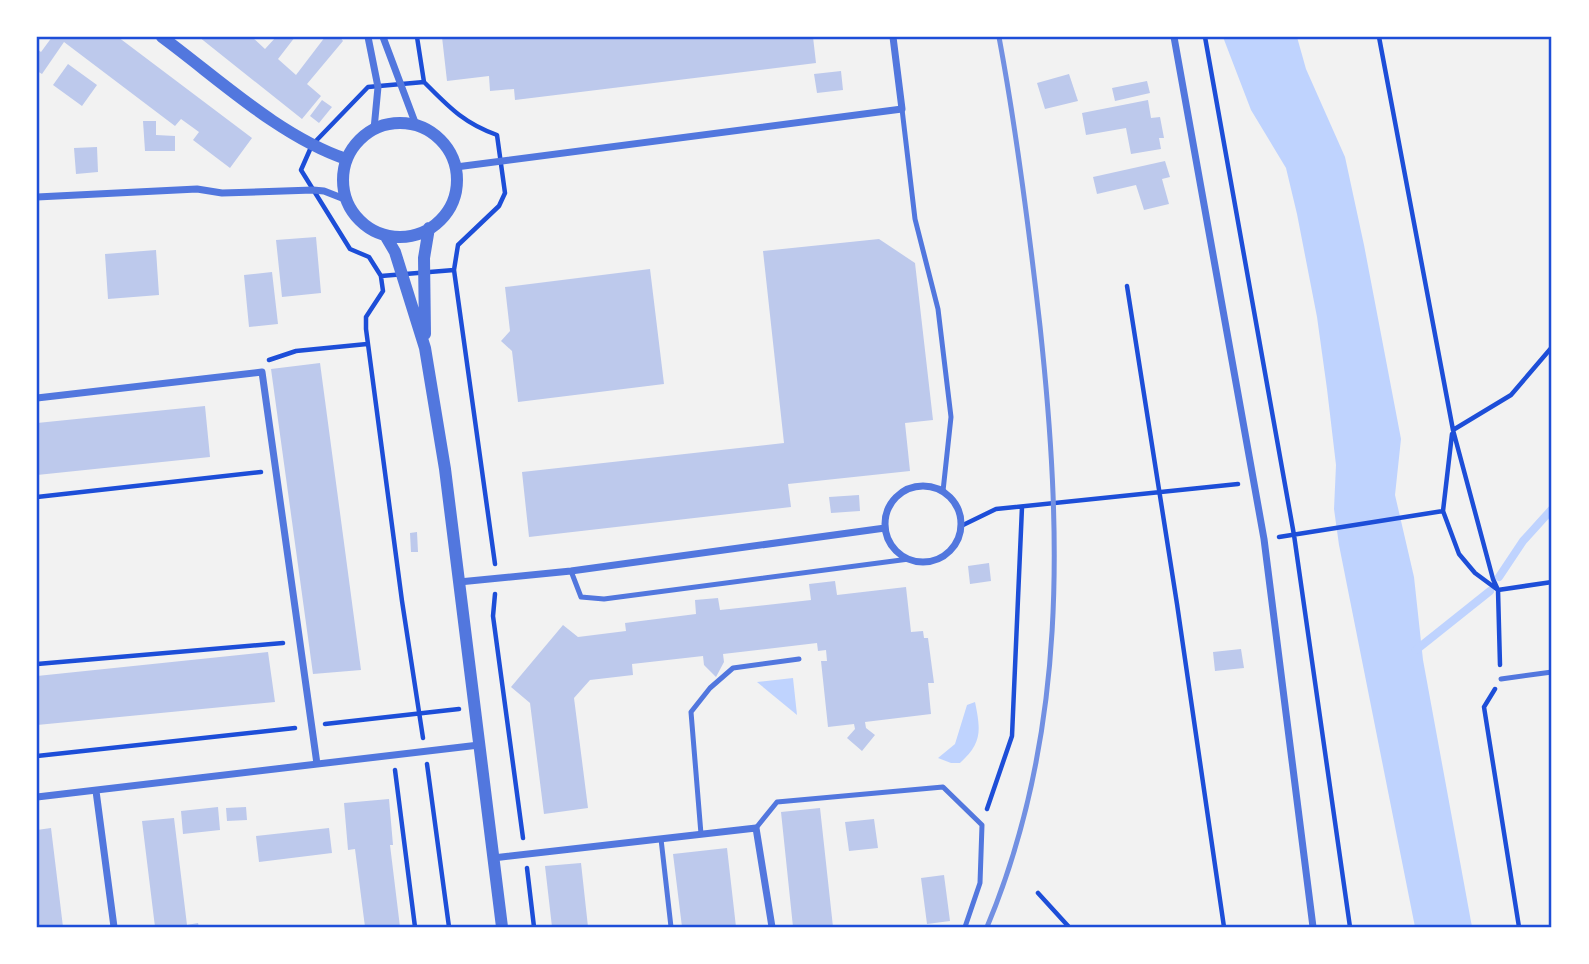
<svg xmlns="http://www.w3.org/2000/svg" width="1589" height="964" font-family="Merriweather,serif">
	<style>
		.water { fill: #bfd3fe }
		.lines { fill: none; stroke-linecap: round; stroke-linejoin: round }
		.stream { stroke: #bfd3fe; stroke-width: 8 }
		.building { fill: #bdc9ec }
		.path { stroke: #1d4ed8; stroke-width: 4.5 }
		.service { stroke: #5277de; stroke-width: 5 }
		.minor { stroke: #5277de; stroke-width: 7 }
		.tertiary { stroke: #5277de; stroke-width: 12 }
		.rail { stroke: #7290e2; stroke-width: 5 }
		.neatline { fill: none; stroke: #1d4ed8; stroke-width: 2.5 }
	</style>
	<rect width="100%" height="100%" fill="#f2f2f2"/>
	<!-- water -->
	<path class="water" d="M1223,37H1297L1306,69L1345,157L1364,245L1401,439L1395,495L1414,577L1423,660L1472,927H1415L1339,545L1334,509L1336,465L1327,389L1317,317L1297,214L1286,168L1251,110Z
		M793,678L797,715L757,682Z
		M975,702C981,731 982,743 960,763H951L938,758L955,744L967,705Z"/>
	<g class="lines">
		<!-- stream -->
		<path class="stream" d="M1499,577L1523,541L1552,509
			M1416,650L1490,591"/>
	</g>
	<!-- building -->
	<path class="building" d="M52,37H118L252,138L230,168L193,140L199,132L181,119L175,126L64,42L42,74L37,71V49L41,52Z
		M199,37H252L265,49L276,37H295L278,59L296,75L325,37H340L343,41L307,84L321,96L302,119Z
		M442,37H813L816,63L515,100L514,89L490,91L489,76L447,81Z
		M68,64L97,85L82,106L53,85Z
		M841,71L843,90L817,93L814,74Z
		M1069,74L1078,101L1045,109L1037,83Z
		M1147,81L1150,93L1115,101L1112,88Z
		M322,100L332,107L319,123L310,116Z
		M1148,100L1151,118L1160,117L1164,138H1159L1161,149L1131,154L1126,128L1086,135L1082,113Z
		M143,121H156V135L175,136V151H145Z
		M97,147L98,172L76,174L74,148Z
		M1165,161L1170,177L1162,179L1169,204L1144,210L1136,185L1097,194L1093,177Z
		M316,237L321,293L282,297L276,240Z
		M879,239L915,263L933,420L905,423L910,471L788,484L791,507L529,537L522,472L784,443L763,251Z
		M156,250L159,295L108,299L105,254Z
		M650,269L664,384L518,402L512,351L501,341L510,331L505,287Z
		M272,272L278,324L249,327L244,275Z
		M320,363L361,670L313,674L271,369Z
		M205,406L210,457L37,475V423Z
		M859,495L860,511L831,513L829,497Z
		M417,532L418,552H411L410,533Z
		M989,563L991,581L970,584L968,566Z
		M835,581L837,595L906,587L911,632L923,631L924,638H928L934,683H928L931,714L865,722L866,728L875,735L862,751L847,738L855,729L854,724L828,727L821,661H827L826,650L818,651L817,643L723,654L724,662L716,677L704,665L703,656L632,664L633,675L590,680L574,698L588,808L544,814L530,703L511,687L563,625L578,637L626,631L625,623L696,614L695,600L718,598L720,610L811,600L809,584Z
		M1241,649L1244,668L1215,671L1213,652Z
		M268,652L275,702L37,725V676Z
		M389,799L393,845H390L400,927H365L355,849L348,850L344,803Z
		M218,807L220,830L183,834L181,811Z
		M246,807L247,820L227,821L226,808Z
		M820,808L833,927H793L781,812Z
		M174,818L187,925L198,923L199,927H155L142,821Z
		M874,819L878,848L849,851L845,822Z
		M51,828L63,927H37V830Z
		M329,828L332,853L259,862L256,836Z
		M727,848L736,927H682L673,854Z
		M581,863L588,927H552L545,866Z
		M944,875L950,921L927,924L921,878Z"/>
	<g class="lines">
		<!-- path -->
		<path class="path" d="M417,37L424,82
			M1205,37L1294,535L1350,927
			M1379,37L1453,430L1493,579L1498,590L1500,665
			M424,82C448,106 463,123 497,135L505,193L499,206L458,245L454,270L381,276L369,257L350,249L301,170L312,145L368,87Z
			M454,270L495,564
			M381,277L383,291L366,317V329L402,601L423,738
			M1127,286L1177,604L1224,927
			M269,360L296,351L367,344
			M1453,430L1511,395L1552,347
			M1452,434L1443,511L1459,554L1475,573L1498,590L1552,582
			M37,497L261,472
			M961,526L996,509L1238,484
			M1279,537L1443,511
			M495,594L493,616L523,838
			M37,664L283,643
			M1495,689L1484,707L1519,927
			M325,724L459,709
			M37,756L295,728
			M427,764L449,927
			M395,770L415,927
			M987,809L1012,736L1022,507
			M527,868L534,927
			M1038,893L1069,927"/>
		<!-- service -->
		<path class="service" d="M902,109L915,219L938,309L951,417L943,491
			M571,571L581,597L604,599L909,559
			M1501,679L1552,672
			M756,828L777,802L943,787L982,825L980,883L965,927
			M701,834L691,712L710,688L733,668L799,659
			M661,839L671,927"/>
		<!-- minor -->
		<path class="minor" d="M368,37L378,87L374,129
			M383,37L416,125
			M1174,37L1264,539L1313,927
			M456,167L902,109L893,37
			M37,197L197,189L222,193L313,190L324,191L347,200
			M37,398L262,372L317,764
			M885 524a38 38 0 1 1 76 0a38 38 0 1 1-76 0Z
			M459,582L571,571L885,528
			M96,791L114,927
			M37,797L479,745
			M493,858L756,828L772,927"/>
		<!-- tertiary -->
		<path class="tertiary" d="M162,37C219,79 279,136 346,159
			M343 180a57 57 0 1 1 114 0a57 57 0 1 1-114 0Z
			M385,235L395,252L425,348L445,469L502,927
			M425,334L424,258L429,228"/>
		<!-- rail -->
		<path class="rail" d="M987,927C1068,733 1062,531 1040,326C1029,229 1017,133 999,37"/>
	</g>
	<!-- border -->
	<rect width="1589" height="964" fill="none" stroke="#ffffff" stroke-width="77"/>
	<rect x="38" y="38" width="1512" height="888" class="neatline"/>
</svg>
